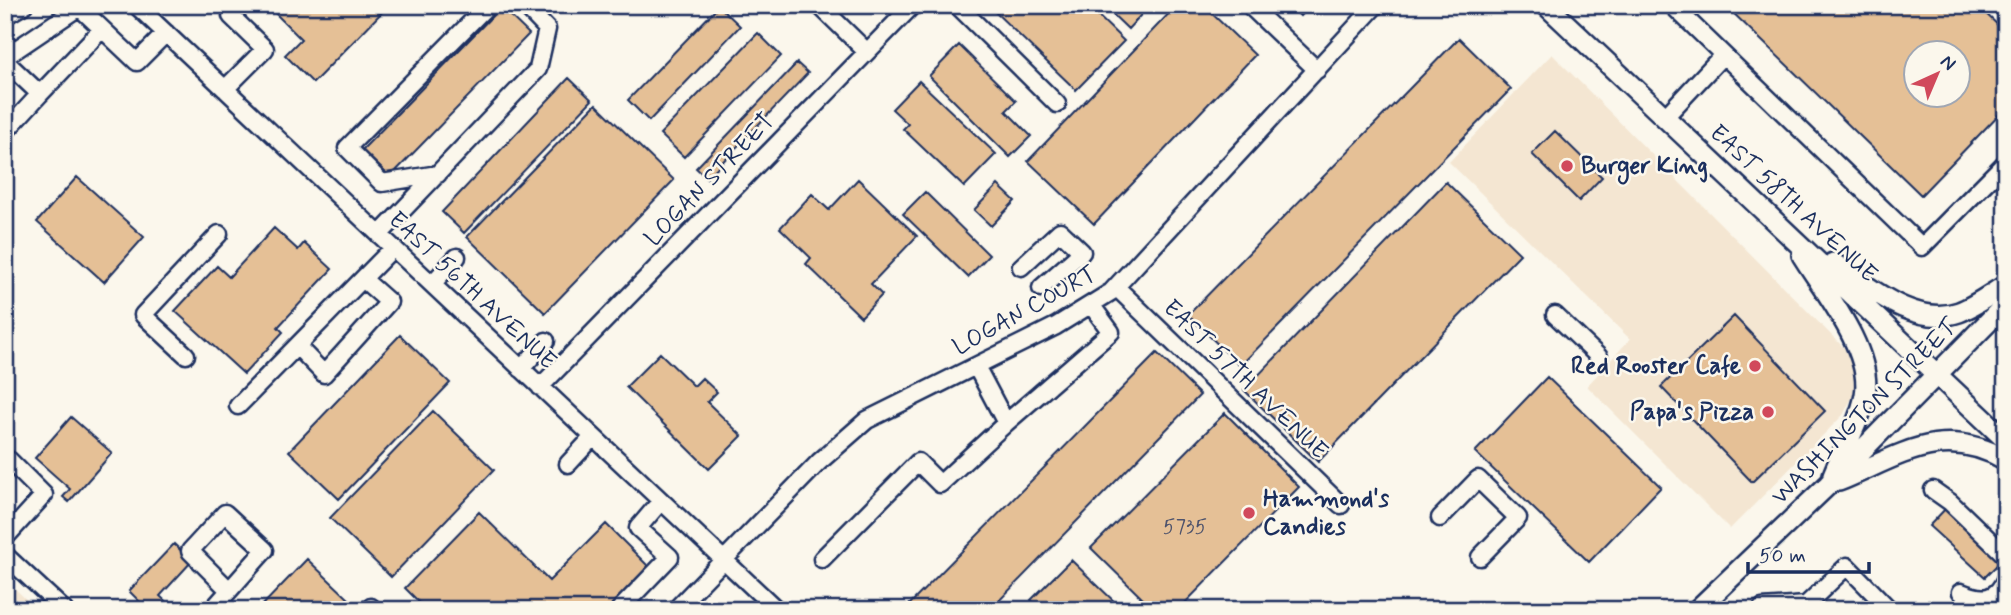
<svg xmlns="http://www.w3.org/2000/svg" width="2011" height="615" font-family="Mynerve,sans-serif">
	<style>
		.built { fill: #f4e6d2 }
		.building { fill: #e5c096; stroke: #1b2f5e; stroke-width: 2; fill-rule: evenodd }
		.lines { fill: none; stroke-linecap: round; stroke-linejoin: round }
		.minor-casing { stroke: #1b2f5e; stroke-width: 21 }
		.major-casing { stroke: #1b2f5e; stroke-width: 24 }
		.minor { stroke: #fbf7ec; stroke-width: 16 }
		.major { stroke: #fbf7ec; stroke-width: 19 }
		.poi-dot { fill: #d1495b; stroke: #fbf7ec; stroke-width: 2.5 }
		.labels { text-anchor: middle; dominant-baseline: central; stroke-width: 5; stroke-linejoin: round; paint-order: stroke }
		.number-label { font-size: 21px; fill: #4e536c }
		.poi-label { font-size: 24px; font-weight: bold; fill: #1b2f5e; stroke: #fbf7ec; text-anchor: start }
		.street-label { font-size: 24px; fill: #1b2f5e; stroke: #fbf7ec }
	</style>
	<rect width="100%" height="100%" fill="#fbf7ec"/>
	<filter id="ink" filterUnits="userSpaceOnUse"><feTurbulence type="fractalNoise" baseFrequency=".0143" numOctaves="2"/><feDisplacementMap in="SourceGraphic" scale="14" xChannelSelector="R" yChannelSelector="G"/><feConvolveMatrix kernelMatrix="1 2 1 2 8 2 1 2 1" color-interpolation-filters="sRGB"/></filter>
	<g filter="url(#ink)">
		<!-- built -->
		<path class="built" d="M1552,54L1858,362L1857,388L1843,415L1730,529L1587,386L1630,339L1449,162Z
			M5,579L37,610H5Z"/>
		<!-- building -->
		<path class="building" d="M267,5H389L313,83L285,55L301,39Z
			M996,5H1087L1124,41L1076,90L992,9Z
			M1103,5H1150L1128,29Z
			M1177,5H1203L1255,55L1094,224L1028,161Z
			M1289,5H1310L1300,16Z
			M1725,5H1977L2006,33V107L1921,195ZM1916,52H1958V94H1916Z
			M719,6L740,26L649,121L628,100Z
			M501,7L529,34L390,177L362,150Z
			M758,33L781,56L684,157L660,134Z
			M1459,38L1511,89L1240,366L1188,315Z
			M959,45L1016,101L1006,111L1031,136L1010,157L929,76Z
			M797,63L808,73L707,178L696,168Z
			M569,78L592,100L464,233L442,212Z
			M919,81L996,154L964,187L903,129L908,124L892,109Z
			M596,104L674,180L545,313L467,237Z
			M1555,131L1602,177L1579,201L1532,154Z
			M77,177L144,237L104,282L37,222Z
			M858,179L917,236L871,284L882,295L861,317L806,264L811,258L780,228L812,194L829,210Z
			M1446,182L1520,254L1318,462L1244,390Z
			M998,185L1015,201L991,226L974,210Z
			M925,192L989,255L968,277L903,214Z
			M274,228L298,250L304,243L332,269L278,327L283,332L244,374L175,311L217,266L229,277Z
			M1734,316L1825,411L1752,482L1661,387Z
			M400,335L450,383L339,499L289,451Z
			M660,353L694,386L702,378L717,392L707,402L742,436L709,469L626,387Z
			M1157,353L1200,395L990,610H904Z
			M1547,377L1661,487L1589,562L1475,452Z
			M433,411L494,470L391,577L330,518Z
			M1225,413L1299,487L1178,610H1154L1091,548Z
			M71,417L112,453L69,502L63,497L70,489L35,458Z
			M1948,506L2003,559L1985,577L1929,526Z
			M479,512L549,581L606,524L650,568L610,610H427L405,588Z
			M174,544L192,561L160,596L174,609L148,610L129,591Z
			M307,559L350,600L340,610H258Z
			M1071,560L1120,607L1117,610H1042L1031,600Z"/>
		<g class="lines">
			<!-- minor casing -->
			<g class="minor-casing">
				<path id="minor" d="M77,5L137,62L166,33
					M136,5L777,610
					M819,5L867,52
					M957,5L1057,104
					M1249,5L1317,70
					M1672,5L1922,247L2006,162
					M5,16L24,5
					M5,57L79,7
					M5,61L40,94L102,29
					M225,89L265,49L231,16
					M1665,117L1723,55
					M5,132L40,94
					M438,174L382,183L347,148L488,5
					M379,235L538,69L547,29L524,5
					M1021,267L1060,231L1082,252L1041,288
					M432,284L457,257
					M1116,287L1341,505
					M1555,315L1599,357
					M297,346L324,374L389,302L363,279
					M186,355L143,315L219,234
					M976,366L1006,423L1111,332L1092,306
					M521,369L546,341
					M540,387L913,5
					M238,406L393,248
					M5,464L9,460L44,495L5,538
					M568,464L593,437
					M1933,490L1950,502L2006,556
					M1440,518L1478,479L1518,518L1480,557
					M5,555L64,610
					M822,559L918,462L940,484L1006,423
					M1961,592C1983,601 1996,601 2006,578
					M1762,608L1806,605L1847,566L1890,610
					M212,610L265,550L225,513L190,551L229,590
					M368,610L371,607
					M619,610L670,557L638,528L661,501
					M675,610L819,462L867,420L1056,326L1111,292L1376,5
					M1993,610L2006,602"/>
			</g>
			<!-- major casing -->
			<g class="major-casing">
				<path id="major" d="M1546,5L2006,440
					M1802,255C1824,291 1873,351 1865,395C1860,422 1843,449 1833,475
					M1833,263C1868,286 1914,328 1959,312C1975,306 1991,294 2006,285
					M1839,481C1900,456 1942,423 2006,460
					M1697,610L1828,485L2006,304"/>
			</g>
			<!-- minor -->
			<use href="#minor" class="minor"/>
			<!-- major -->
			<use href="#major" class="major"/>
		</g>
	</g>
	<!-- markers -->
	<g class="poi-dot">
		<circle cx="1567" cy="166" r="7"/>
		<circle cx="1755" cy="366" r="7"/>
		<circle cx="1768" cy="412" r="7"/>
		<circle cx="1249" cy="513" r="7"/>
	</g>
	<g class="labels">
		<!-- number labels -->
		<g class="number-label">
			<text x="1185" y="527">5735</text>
		</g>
		<!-- poi labels -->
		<g class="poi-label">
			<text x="1581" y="166">Burger King</text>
			<text x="1741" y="366" text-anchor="end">Red Rooster Cafe</text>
			<text x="1754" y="412" text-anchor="end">Papa's Pizza</text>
			<text x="1263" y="499">Hammond's<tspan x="1263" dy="28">Candies</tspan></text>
		</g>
		<!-- street labels -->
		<g class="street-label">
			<text transform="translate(710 180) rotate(-46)">LOGAN STREET</text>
			<text transform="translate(1793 204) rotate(43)">EAST 58TH AVENUE</text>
			<text transform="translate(472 291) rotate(43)">EAST 56TH AVENUE</text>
			<text transform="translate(1025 311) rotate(-29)">LOGAN COURT</text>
			<text transform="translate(1245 380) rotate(44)">EAST 57TH AVENUE</text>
			<text transform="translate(1865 412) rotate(-45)">WASHINGTON STREET</text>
		</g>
	</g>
	<!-- margin -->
	<rect width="2011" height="615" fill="none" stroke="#fbf7ec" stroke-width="28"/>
	<rect x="14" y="14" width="1983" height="587" fill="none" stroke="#1b2f5e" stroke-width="2.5" filter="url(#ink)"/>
	<!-- north arrow -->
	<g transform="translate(1937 74) rotate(44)"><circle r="33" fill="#fbf7ec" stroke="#a1a7b3" stroke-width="2"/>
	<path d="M0-5L12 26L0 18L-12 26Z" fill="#d1495b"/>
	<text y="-10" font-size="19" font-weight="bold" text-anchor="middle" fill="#1b2f5e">N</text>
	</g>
	<!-- scale -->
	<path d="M1748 562v10h121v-10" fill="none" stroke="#1b2f5e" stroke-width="3.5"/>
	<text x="1759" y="562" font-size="21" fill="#1b2f5e" stroke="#fbf7ec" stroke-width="5" paint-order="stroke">50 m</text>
</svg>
